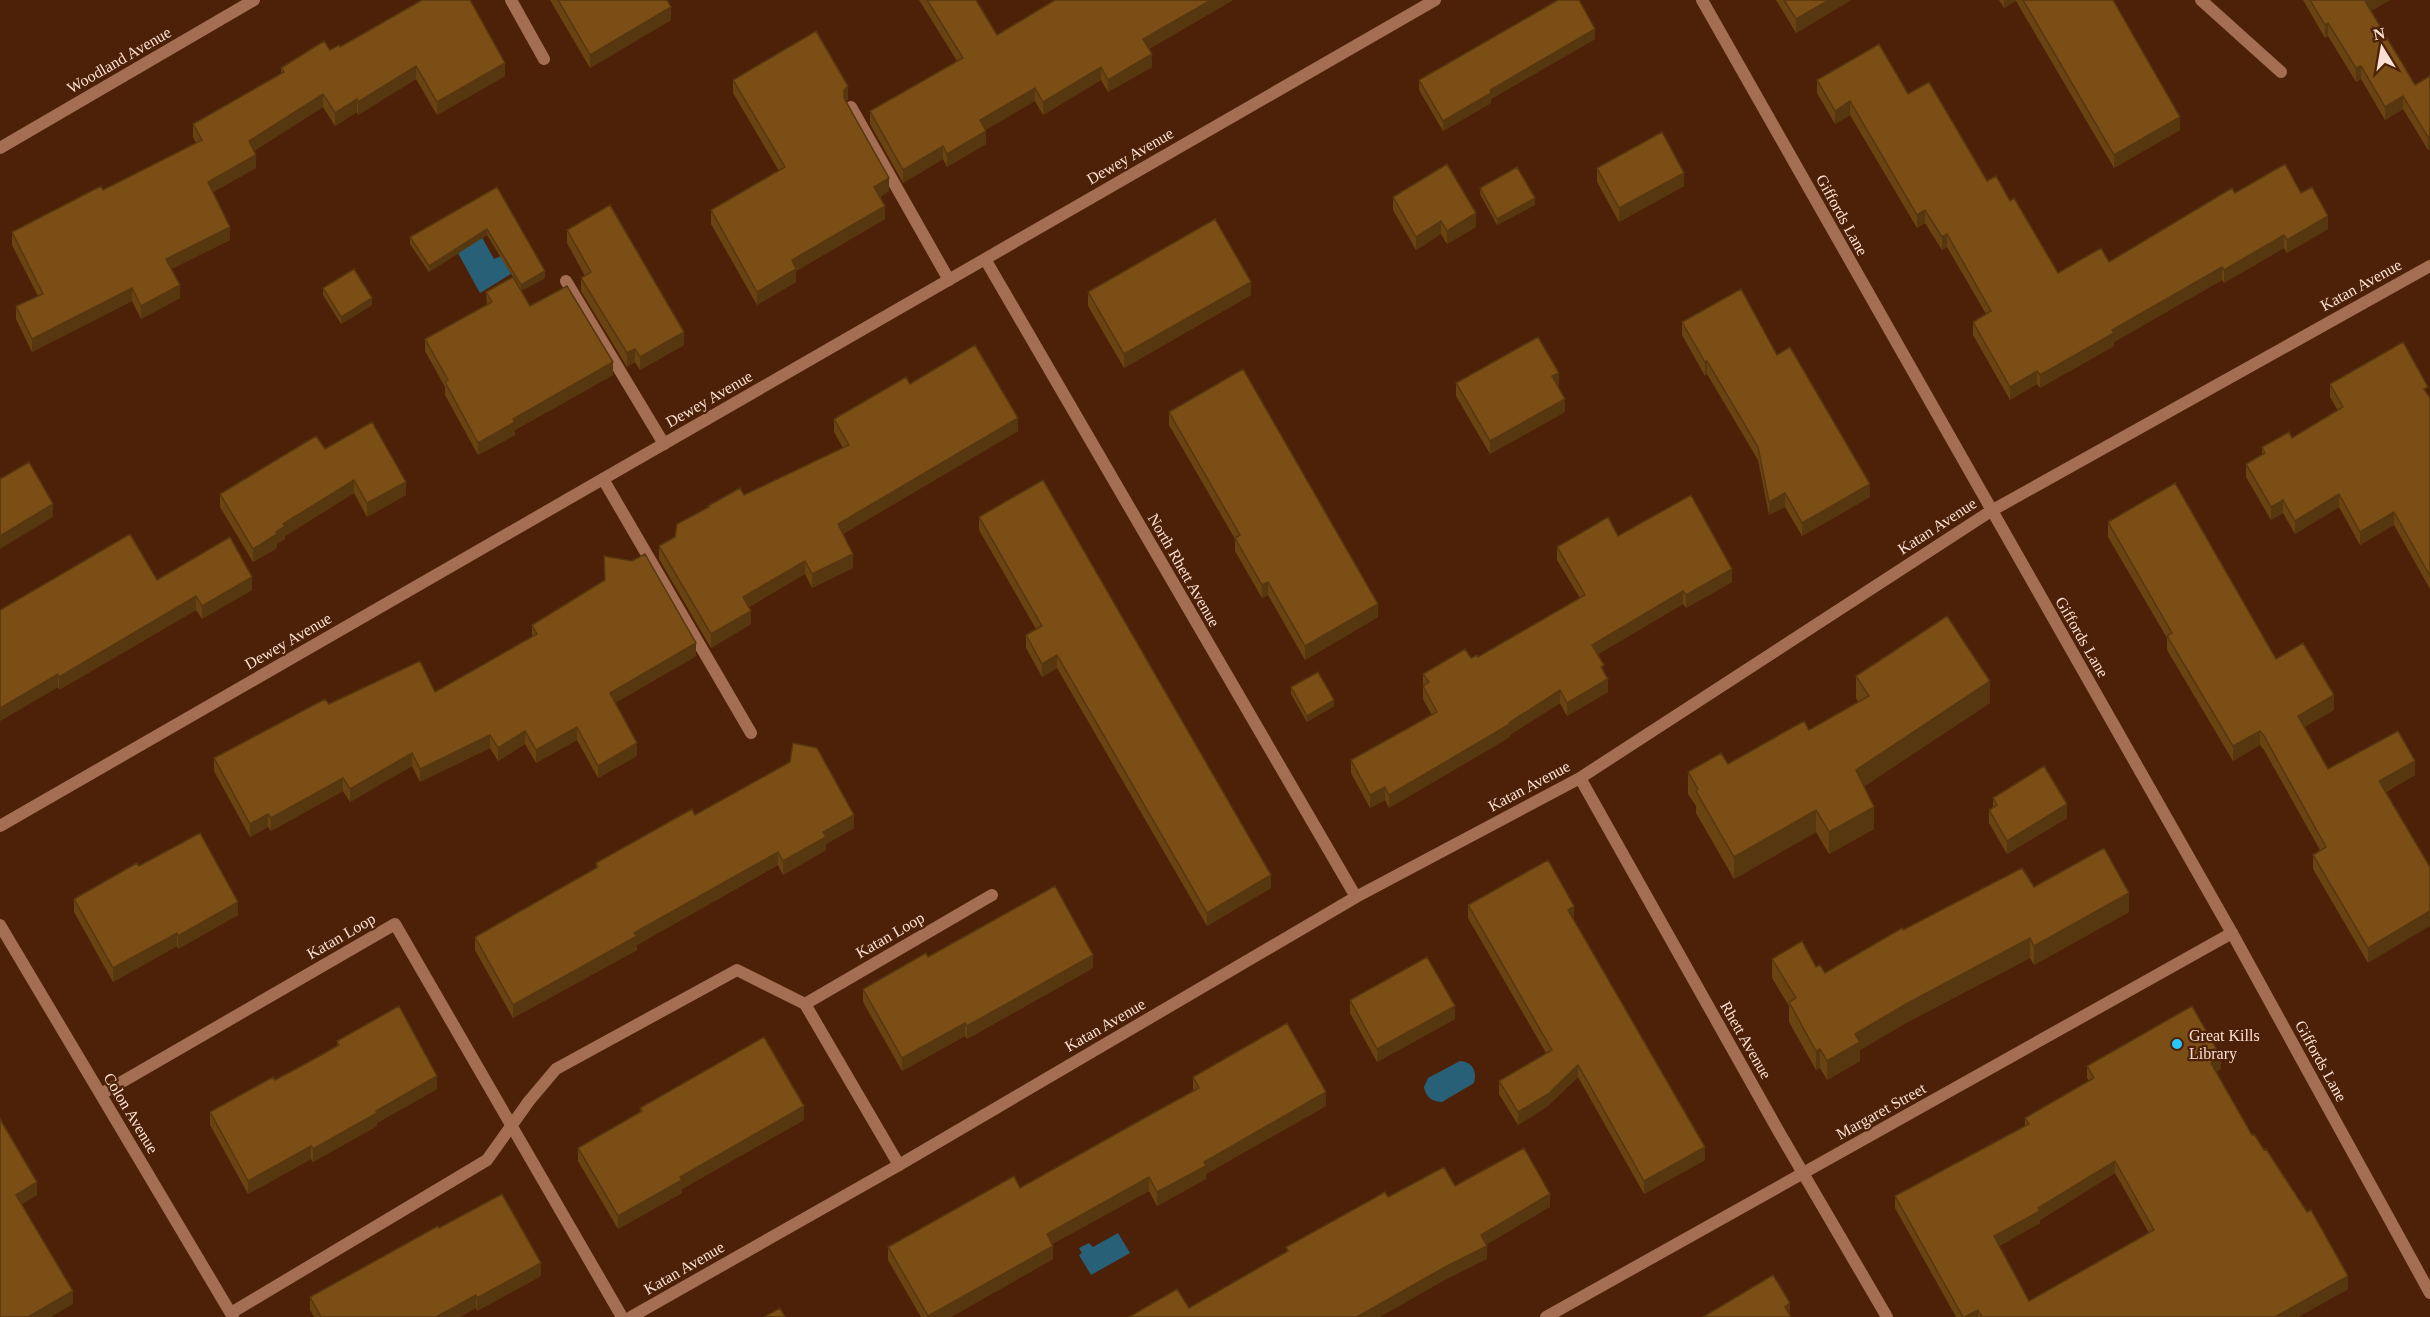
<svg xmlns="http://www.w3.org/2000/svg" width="2430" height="1317" font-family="'Times New Roman',serif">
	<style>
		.water { fill: #286177 }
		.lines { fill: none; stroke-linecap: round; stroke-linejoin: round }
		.service { stroke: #a46e53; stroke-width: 12 }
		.minor { stroke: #a46e53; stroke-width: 12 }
		.tertiary { stroke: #a46e53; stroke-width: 12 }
		.wall { fill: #6a4312; fill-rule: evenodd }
		.shaded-wall { fill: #56370f }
		.building { fill: #7b4e15; stroke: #56370f; stroke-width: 1.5; fill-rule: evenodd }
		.poi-dot { fill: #28c8ff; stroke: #4c2108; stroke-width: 2 }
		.labels { text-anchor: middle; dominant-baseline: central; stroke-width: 4.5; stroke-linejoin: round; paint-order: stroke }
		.street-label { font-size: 16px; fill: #fcdfd2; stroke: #4c2108 }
		.poi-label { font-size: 16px; fill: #fcdfd2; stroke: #4c2108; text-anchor: start }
	</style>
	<rect width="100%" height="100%" fill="#4c2108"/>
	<!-- water -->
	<path class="water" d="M479,232L494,259L501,256L511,274L480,293L454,246Z
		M1460,1061C1473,1062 1477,1071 1474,1083L1442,1102C1432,1102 1426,1097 1424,1087L1428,1078Z
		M1118,1233L1130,1253L1091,1275L1079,1255L1082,1253L1079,1248L1089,1243L1093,1247Z"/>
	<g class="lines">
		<!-- service -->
		<path class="service" d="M851,107L949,280
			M566,281L664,444
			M603,479L751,733
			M805,1004L992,895
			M101,1094L395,924L622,1317
			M231,1313L487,1160L529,1101L556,1069L737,970L805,1004L899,1165"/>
		<!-- minor -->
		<path class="minor" d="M511,0L544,59
			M2201,0L2281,72
			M0,148L254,0
			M985,259L1356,897
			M1580,778L1779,1132L1887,1317
			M0,826L1435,0
			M0,925L233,1317
			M631,1317L899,1165L1356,897L1580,778L1991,511L2430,266
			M1546,1317L2232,933"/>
		<!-- tertiary -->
		<path class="tertiary" d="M1702,0L2232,933L2430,1293"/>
	</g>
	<!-- wall -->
	<path class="wall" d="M550,0H667L671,20L590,68Z
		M919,0H976L997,35L1055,0H1233L1149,49L1152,67L1108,92L1101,80L1043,115L1035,101L985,130L986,144L947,167L943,159L903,183L870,124V111L957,61Z
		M1776,0H1851L1796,33Z
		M1999,0H2113L2180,130L2114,168L2016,1L2004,8Z
		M2303,0H2390L2371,11L2415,85L2430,76V149L2428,150L2403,109L2385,120L2361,79L2356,82L2328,36L2325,38Z
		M1595,39L1491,99V103L1443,131L1419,90V80Z
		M340,47L505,76L437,115L416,79L358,115L357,112L335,126L323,107L254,151L256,168L213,192L230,240L171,269L180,298L141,319L132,301L32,352L16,319V306L38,296L12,245V232L103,190L196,143L193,137V124L281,74V68Z
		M733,80L848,99L846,101L889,191L880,197L885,219L796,271V282L757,305L711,224V210L779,171L733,93Z
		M1817,80L1908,94L1987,181L2010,201L2058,273L2109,262L2235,193H2301L2328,229L2287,253L2284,248L2224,283L2222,280L2114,342V346L2040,388L2037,384L2010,400L1973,335V322L1986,314L1947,247L1942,250L1925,223L1917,228L1850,115L1835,124L1817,93Z
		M1597,168L1684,186L1619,222L1597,182Z
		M497,187L545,278L521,291L530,306L613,375L515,430V435L478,455L445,395V387L425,351V339L487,305L486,292L513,277L487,235L429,272L410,244V237Z
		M1480,188L1535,205L1497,225L1480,194Z
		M1393,197L1476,227L1447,244L1441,234L1416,250L1393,210Z
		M567,230L684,345L640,370L635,362L627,367L581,291V278L585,276L567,243Z
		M323,288L372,305L341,324L323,295Z
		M1088,292L1251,295L1124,368L1088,306Z
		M1682,322L1777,355L1870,497L1802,536L1785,507L1769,515L1758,460L1707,374L1705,376L1682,335Z
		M1456,383L1559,386H1558L1565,412L1490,454L1456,396Z
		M910,384L1018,431L843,534L853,568L812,588L805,574L749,607L751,624L711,648L659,559V546L675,537L708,508V506L744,495L843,448L834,432V419Z
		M2330,384L2428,395L2430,398V589L2394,525L2360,545L2339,507L2295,534L2283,513L2271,520L2246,477V464L2262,455V447L2292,438L2338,411L2330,397Z
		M1169,412L1378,617L1305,660L1268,595L1262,598L1235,551V539L1169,425Z
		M325,449L406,495L367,517L354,493L285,536V539L277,544V548L253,562L220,507V494Z
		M979,517L1271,888L1207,926L1057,668L1042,677L1026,648V635L1036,629L979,530Z
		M2108,522L2276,659L2334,710L2304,727L2328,769L2415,775L2386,792L2368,963L2313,869V855L2320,850L2264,750L2260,745L2233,761L2167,650V638L2108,537Z
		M1618,536L1732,582L1686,608L1683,604L1598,654L1604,671L1608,692L1567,716L1560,703L1510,735V737L1389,808L1385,800L1370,808L1351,773V760L1432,715L1423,699V674L1478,657L1580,598L1557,560V547Z
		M604,556L696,656L615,703L637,756L598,778L577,740L536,763L525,744L498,761L490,748L420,782L412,766L350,802L343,791L271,831L268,827L250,837L214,771V758L329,704L435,692L532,637V625L605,580Z
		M157,580L252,590L202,619L196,610L59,690L58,687L0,721Z
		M1856,676L1990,703L1864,786L1874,829L1829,854L1816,832L1734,879L1696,813V806L1688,794V772L1728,764L1809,730L1858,702L1856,698Z
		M1291,687L1334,706L1307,722L1291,694Z
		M1993,798L2067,818L2007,854L1989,823V810L1993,807Z
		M695,815L854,828L826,844V850L783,875L778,865L637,945V950L513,1018L475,950V937L596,869V863Z
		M139,866L238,915L178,949L177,946L113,982L74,912V899Z
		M2034,887L2129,912L2034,965L2030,958L1906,1023L1860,1050V1061L1827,1080L1820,1068L1816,1070L1789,1022V1006L1772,978V959L1816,967L1825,973L1903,930Z
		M1468,905L1574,919H1573L1705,1160L1644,1194L1578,1077L1548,1106L1518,1125L1499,1094V1081L1546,1053L1468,918Z
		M928,957L1093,968L967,1039L965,1036L902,1071L863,1002V989Z
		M1350,1000L1455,1019L1377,1062L1350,1013Z
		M337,1041L437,1089L377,1123V1126L313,1162L311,1159L248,1194L210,1125V1112L275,1080L337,1046Z
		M2087,1066L2221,1069L2216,1072L2252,1135L2348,1289L2298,1317H1956L1895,1208V1196L2025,1126V1118L2089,1081L2087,1078ZM2115,1173L2149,1233L2029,1301L1999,1246L2040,1223V1220Z
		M1193,1077L1326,1106L1206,1174V1179L1157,1206L1149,1191L1052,1244L1053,1259L951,1317H921L888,1260V1247L1020,1188L1193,1091Z
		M640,1108L804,1120L682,1189V1193L618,1229L578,1161V1148L640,1112Z
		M439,1228L541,1276L477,1311L476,1308L460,1317H314L310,1310V1297Z"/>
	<!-- shaded-wall -->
	<path class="shaded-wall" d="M1211,0H1233L1143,52V39Z
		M1829,0H1851L1796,33V19Z
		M2004,0H2016V1L2004,8Z
		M2367,0H2390L2365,14V1Z
		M671,7V20L590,68V55Z
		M2328,23V36L2325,38V25Z
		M1595,29V39L1491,99V103L1443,131V121L1490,90Z
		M1152,54V67L1108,92V80Z
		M505,63V76L437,115V102Z
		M416,66V79L358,115V102Z
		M2361,66V79L2356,82V68Z
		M1101,67V80L1043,115V102Z
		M848,86V99L844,103V90Z
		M1035,88V101L980,133V120Z
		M323,94V107L249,154V141Z
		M2403,96V109L2385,120V107Z
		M357,99V112L335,126V113Z
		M1850,101V115L1835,124V111Z
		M2180,117V130L2114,168V155Z
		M986,131V144L947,167V154Z
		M2430,136V149L2428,150V137Z
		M943,146V159L903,183V170Z
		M256,155V168L208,195V182Z
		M1684,173V186L1619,222V208Z
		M889,178V191L874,200V187Z
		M1535,198V205L1497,225V219Z
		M885,206V219L796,271V282L757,305V292L792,260Z
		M1925,210V223L1917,228V215Z
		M1476,213V227L1447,244V231Z
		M2328,216V229L2287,253V240Z
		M1441,221V234L1416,250V237Z
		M230,227V240L166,272V259Z
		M487,229V235L429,272V266Z
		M1947,234V247L1942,250V237Z
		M2284,235V248L2224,283V270Z
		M2222,267V280L2114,342V346L2040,388V375L2112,330Z
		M545,271V278L521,291V285Z
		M1251,282V295L1124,368V354Z
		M180,285V298L141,319V306Z
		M132,288V301L32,352V339Z
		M372,298V305L341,324V317Z
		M684,332V345L640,370V357Z
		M635,349V362L627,367V353Z
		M1707,361V374L1705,376V362Z
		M613,362V375L515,430V435L478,455V443L513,419Z
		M2037,371V384L2010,400V387Z
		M1559,373V386L1552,389V376Z
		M1565,399V412L1490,454V441Z
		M1018,418V431L838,537V524Z
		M354,480V493L285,536V539L277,544V548L253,562V549L276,532L283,524Z
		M406,482V495L367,517V503Z
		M1870,484V497L1802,536V523Z
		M1785,493V507L1769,515V502Z
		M2339,494V507L2295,534V521Z
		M2283,500V513L2271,520V507Z
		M53,504V517L0,549V536Z
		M2394,512V525L2360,545V532Z
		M853,554V568L812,588V574Z
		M805,561V574L743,610V597Z
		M1732,569V582L1686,608V595Z
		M252,577V590L202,619V606Z
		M1268,582V595L1262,598V585Z
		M1683,591V604L1592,658V645Z
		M196,596V610L59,690V677Z
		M1378,604V617L1305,660V646Z
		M751,611V624L711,648V634Z
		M696,643V656L610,706V693Z
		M1057,655V668L1042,677V664Z
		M58,674V687L0,721V708Z
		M1608,679V692L1567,716V703Z
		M1990,681V703L1856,792V770Z
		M1560,690V703L1510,735V737L1389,808V795L1509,723Z
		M2334,695V710L2298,731V716Z
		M1334,700V706L1307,722V716Z
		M577,727V740L536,763V750Z
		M525,731V744L498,761V748Z
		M2260,731V745L2233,761V746Z
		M490,735V748L420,782V769Z
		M637,743V756L598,778V766Z
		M412,753V766L350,802V789Z
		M2415,761V775L2379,795V781Z
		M343,778V791L271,831V818Z
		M1385,787V800L1370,808V795Z
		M2067,804V818L2007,854V841Z
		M1874,807V829L1829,854V832Z
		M1816,810V832L1734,879V857Z
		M268,814V827L250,837V824Z
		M854,815V828L826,844V850L783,875V861L823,832Z
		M778,852V865L637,945V950L513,1018V1005L634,933Z
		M1271,875V888L1207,926V913Z
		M2129,893V912L2034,965V946Z
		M238,902V915L178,949V936Z
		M1574,906V919L1568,922V910Z
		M2430,911V926L2368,963V948Z
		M177,933V946L113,982V968Z
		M2030,938V958L1906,1023L1860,1050V1061L1827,1080V1061L1855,1034L1906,1004Z
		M1093,955V968L967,1039V1026Z
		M1455,1006V1019L1377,1062V1049Z
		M965,1023V1036L902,1071V1058Z
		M1820,1049V1068L1816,1070V1051Z
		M2221,1057V1069L2211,1075V1063Z
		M1578,1065V1077L1548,1106L1518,1125V1112Z
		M437,1076V1089L377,1123V1126L313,1162V1149L376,1111Z
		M1326,1092V1106L1206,1174V1179L1157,1206V1192L1204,1162Z
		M804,1106V1120L682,1189V1193L618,1229V1216L680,1177Z
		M311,1146V1159L248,1194V1181Z
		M1705,1147V1160L1644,1194V1181Z
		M2115,1161V1173L2040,1220V1223L1994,1249V1236Z
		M1149,1177V1191L1047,1247V1234Z
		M37,1182V1195L16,1208V1195Z
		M1550,1194V1207L1481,1248V1235Z
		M1053,1246V1259L951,1317H928Z
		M1487,1246V1259L1445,1280L1380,1317H1357L1445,1267Z
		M541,1263V1276L477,1311V1298Z
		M2348,1276V1289L2298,1317H2275Z
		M73,1291V1304L51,1317H28Z
		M476,1295V1308L460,1317H436Z
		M1790,1303V1316L1785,1307Z
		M1978,1310V1317H1965Z"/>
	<!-- building -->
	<path class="building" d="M422,0H470L505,63L437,102L416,66L358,102L357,99L335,113L323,94L249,141L256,155L208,182L230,227L166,259L180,285L141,306L132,288L32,339L16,306L43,294L12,232L101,186L103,190L202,140L193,124L284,72L281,68L324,41L330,50L339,45L340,47Z
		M558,0H667L671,7L590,55Z
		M927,0H976L997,35L1055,0H1211L1143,39L1152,54L1108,80L1101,67L1043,102L1035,88L980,120L986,131L947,154L943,146L903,170L870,111L963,58Z
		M1558,0H1579L1595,29L1490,90L1491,93L1443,121L1419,80Z
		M1784,0H1829L1796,19Z
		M2023,0H2113L2180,117L2114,155Z
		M2310,0H2367L2365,1L2415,85L2430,76V136L2428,137L2403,96L2385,107L2361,66L2356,68L2328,23L2325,25Z
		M816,31L848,86L844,90V98L889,178L874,187L885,206L792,260L796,269L757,292L711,210L785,167L733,80Z
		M1879,44L1908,94L1929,82L1987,181L1996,176L2010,201L2014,198L2058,273L2101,248L2109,262L2232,188L2235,193L2285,164L2301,193L2312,187L2328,216L2287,240L2284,235L2224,270L2222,267L2112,330L2114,333L2040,375L2037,371L2010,387L1973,322L1991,311L1947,234L1942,237L1925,210L1917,215L1850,101L1835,111L1817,80Z
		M1662,132L1684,173L1619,208L1597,168Z
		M1447,164L1476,213L1447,231L1441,221L1416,237L1393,197Z
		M1517,167L1535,198L1497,219L1480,188Z
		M497,187L545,271L521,285L487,229L429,266L410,237Z
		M610,205L684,332L640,357L635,349L627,353L581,278L591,272L567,230Z
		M1215,219L1251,282L1124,354L1088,292Z
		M354,269L372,298L341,317L323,288Z
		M513,277L530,306L567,286L613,362L513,419L515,422L478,443L445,382L448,380L425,339L492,302L486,292Z
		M1741,289L1777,355L1790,347L1870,484L1802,523L1785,493L1769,502L1758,447L1707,361L1705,362L1682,322Z
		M1538,337L1559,373L1552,376L1565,399L1490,441L1456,383Z
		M2403,342L2428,387L2424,389L2430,398V576L2394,512L2360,532L2339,494L2295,521L2283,500L2271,507L2246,464L2265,453L2262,447L2289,432L2292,438L2343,407L2330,384Z
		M975,345L1018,418L838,524L853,554L812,574L805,561L743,597L751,611L711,634L659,546L675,537L677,524L709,507L708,506L740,488L744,495L849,445L834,419L906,377L910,384Z
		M1243,369L1378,604L1305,646L1268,582L1262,585L1235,538L1240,535L1169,412Z
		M372,422L406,482L367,503L354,480L283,524L285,526L276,532L277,534L253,549L220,494L316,436L325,449Z
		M29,462L53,504L0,536V479Z
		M1043,480L1271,875L1207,913L1057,655L1042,664L1026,635L1042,626L979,517Z
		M2175,483L2276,659L2303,643L2334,695L2298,716L2328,769L2398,731L2415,761L2379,781L2430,867V911L2368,948L2313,855L2326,847L2264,736L2260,731L2233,746L2167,636L2172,633L2108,522Z
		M1691,495L1732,569L1686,595L1683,591L1592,645L1604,665L1601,667L1608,679L1567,703L1560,690L1509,723L1510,724L1389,795L1385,787L1370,795L1351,760L1437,712L1423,686L1429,682L1423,674L1465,649L1471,658L1477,655L1478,657L1585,595L1557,547L1608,517L1618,536Z
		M130,534L157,580L230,537L252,577L202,606L196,596L59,677L58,674L0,708V610Z
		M645,554L696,643L610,693L637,743L598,766L577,727L536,750L525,731L498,748L490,735L420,769L412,753L350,789L343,778L271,818L268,814L250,824L214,758L325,699L329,704L420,661L435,692L537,634L532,625L605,580L604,556L632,561Z
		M1947,616L1990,681L1856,770L1874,807L1829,832L1816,810L1734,857L1696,791L1698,789L1688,772L1721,753L1728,764L1804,721L1809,730L1869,696L1856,676Z
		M1318,672L1334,700L1307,716L1291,687Z
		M793,743L817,748L854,815L823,832L826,837L783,861L778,852L634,933L637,936L513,1005L475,937L598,867L596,863L692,809L695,815L790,762Z
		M2044,766L2067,804L2007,841L1989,810L1997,805L1993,798Z
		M200,833L238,902L178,936L177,933L113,968L74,899L137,863L139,866Z
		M2104,848L2129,893L2034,946L2030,938L1906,1004L1855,1034L1860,1042L1827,1061L1820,1049L1816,1051L1789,1002L1796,998L1772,959L1802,941L1816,967L1820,965L1825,973L1902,928L1903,930L2022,868L2034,887Z
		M1548,860L1574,906L1568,910L1705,1147L1644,1181L1578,1065L1548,1094L1518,1112L1499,1081L1552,1050L1468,905Z
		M1055,886L1093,955L967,1026L965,1023L902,1058L863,989L926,953L928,957Z
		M1427,957L1455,1006L1377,1049L1350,1000Z
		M399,1006L437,1076L376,1111L377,1113L313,1149L311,1146L248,1181L210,1112L273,1077L275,1080L307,1063L339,1045L337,1041Z
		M2192,1006L2221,1057L2211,1063L2252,1135L2254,1134L2264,1150L2266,1149L2307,1212L2311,1210L2348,1276L2275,1317H1982L1978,1310L1965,1317H1963L1895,1196L2029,1124L2025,1118L2094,1078L2087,1066ZM2115,1161L2154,1230L2029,1301L1994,1236L2040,1211L2038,1208Z
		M1287,1023L1326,1092L1204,1162L1206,1166L1157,1192L1149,1177L1047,1234L1053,1246L928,1316L888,1247L1014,1176L1020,1188L1148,1116L1199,1088L1193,1077Z
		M764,1037L804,1106L680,1177L682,1180L618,1216L578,1148L642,1111L640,1108Z
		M0,1119L37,1182L16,1195L73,1291L28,1317H0Z
		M1524,1148L1550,1194L1481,1235L1487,1246L1445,1267L1357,1317H1129L1177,1289L1189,1308L1288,1251L1286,1247L1385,1192L1388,1197L1444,1167L1455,1186Z
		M502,1194L541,1263L477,1298L476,1295L436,1317H321L310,1297L438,1226L439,1228Z
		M1773,1275L1790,1303L1785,1307L1791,1317H1703Z
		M780,1308L785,1317H764Z"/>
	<!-- markers -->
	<circle class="poi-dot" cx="2177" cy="1044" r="6"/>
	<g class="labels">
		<!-- street labels -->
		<g class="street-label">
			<text transform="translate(119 60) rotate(-30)">Woodland Avenue</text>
			<text transform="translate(1130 156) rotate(-30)">Dewey Avenue</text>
			<text transform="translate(1842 215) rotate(61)">Giffords Lane</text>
			<text transform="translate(2361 285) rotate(-29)">Katan Avenue</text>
			<text transform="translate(709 399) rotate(-30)">Dewey Avenue</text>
			<text transform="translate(1937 526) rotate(-33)">Katan Avenue</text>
			<text transform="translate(1184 570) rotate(60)">North Rhett Avenue</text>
			<text transform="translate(2082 637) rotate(60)">Giffords Lane</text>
			<text transform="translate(288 641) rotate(-30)">Dewey Avenue</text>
			<text transform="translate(1529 786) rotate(-28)">Katan Avenue</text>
			<text transform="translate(890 935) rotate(-30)">Katan Loop</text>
			<text transform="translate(341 936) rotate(-30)">Katan Loop</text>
			<text transform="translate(1105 1025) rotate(-30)">Katan Avenue</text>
			<text transform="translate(1746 1040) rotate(60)">Rhett Avenue</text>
			<text transform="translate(2321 1061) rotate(61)">Giffords Lane</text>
			<text transform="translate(1881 1111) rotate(-29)">Margaret Street</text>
			<text transform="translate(131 1113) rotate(59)">Colon Avenue</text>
			<text transform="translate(684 1268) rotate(-30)">Katan Avenue</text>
		</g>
		<!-- poi labels -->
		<g class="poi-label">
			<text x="2189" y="1035">Great Kills<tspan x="2189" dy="18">Library</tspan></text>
		</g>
	</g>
	<!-- north arrow -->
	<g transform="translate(2382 48) rotate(349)" stroke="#4c2108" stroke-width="4.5" paint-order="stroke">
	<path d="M0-4.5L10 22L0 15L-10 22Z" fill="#fcdfd2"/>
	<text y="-9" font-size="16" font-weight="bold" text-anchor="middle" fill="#fcdfd2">N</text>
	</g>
</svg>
